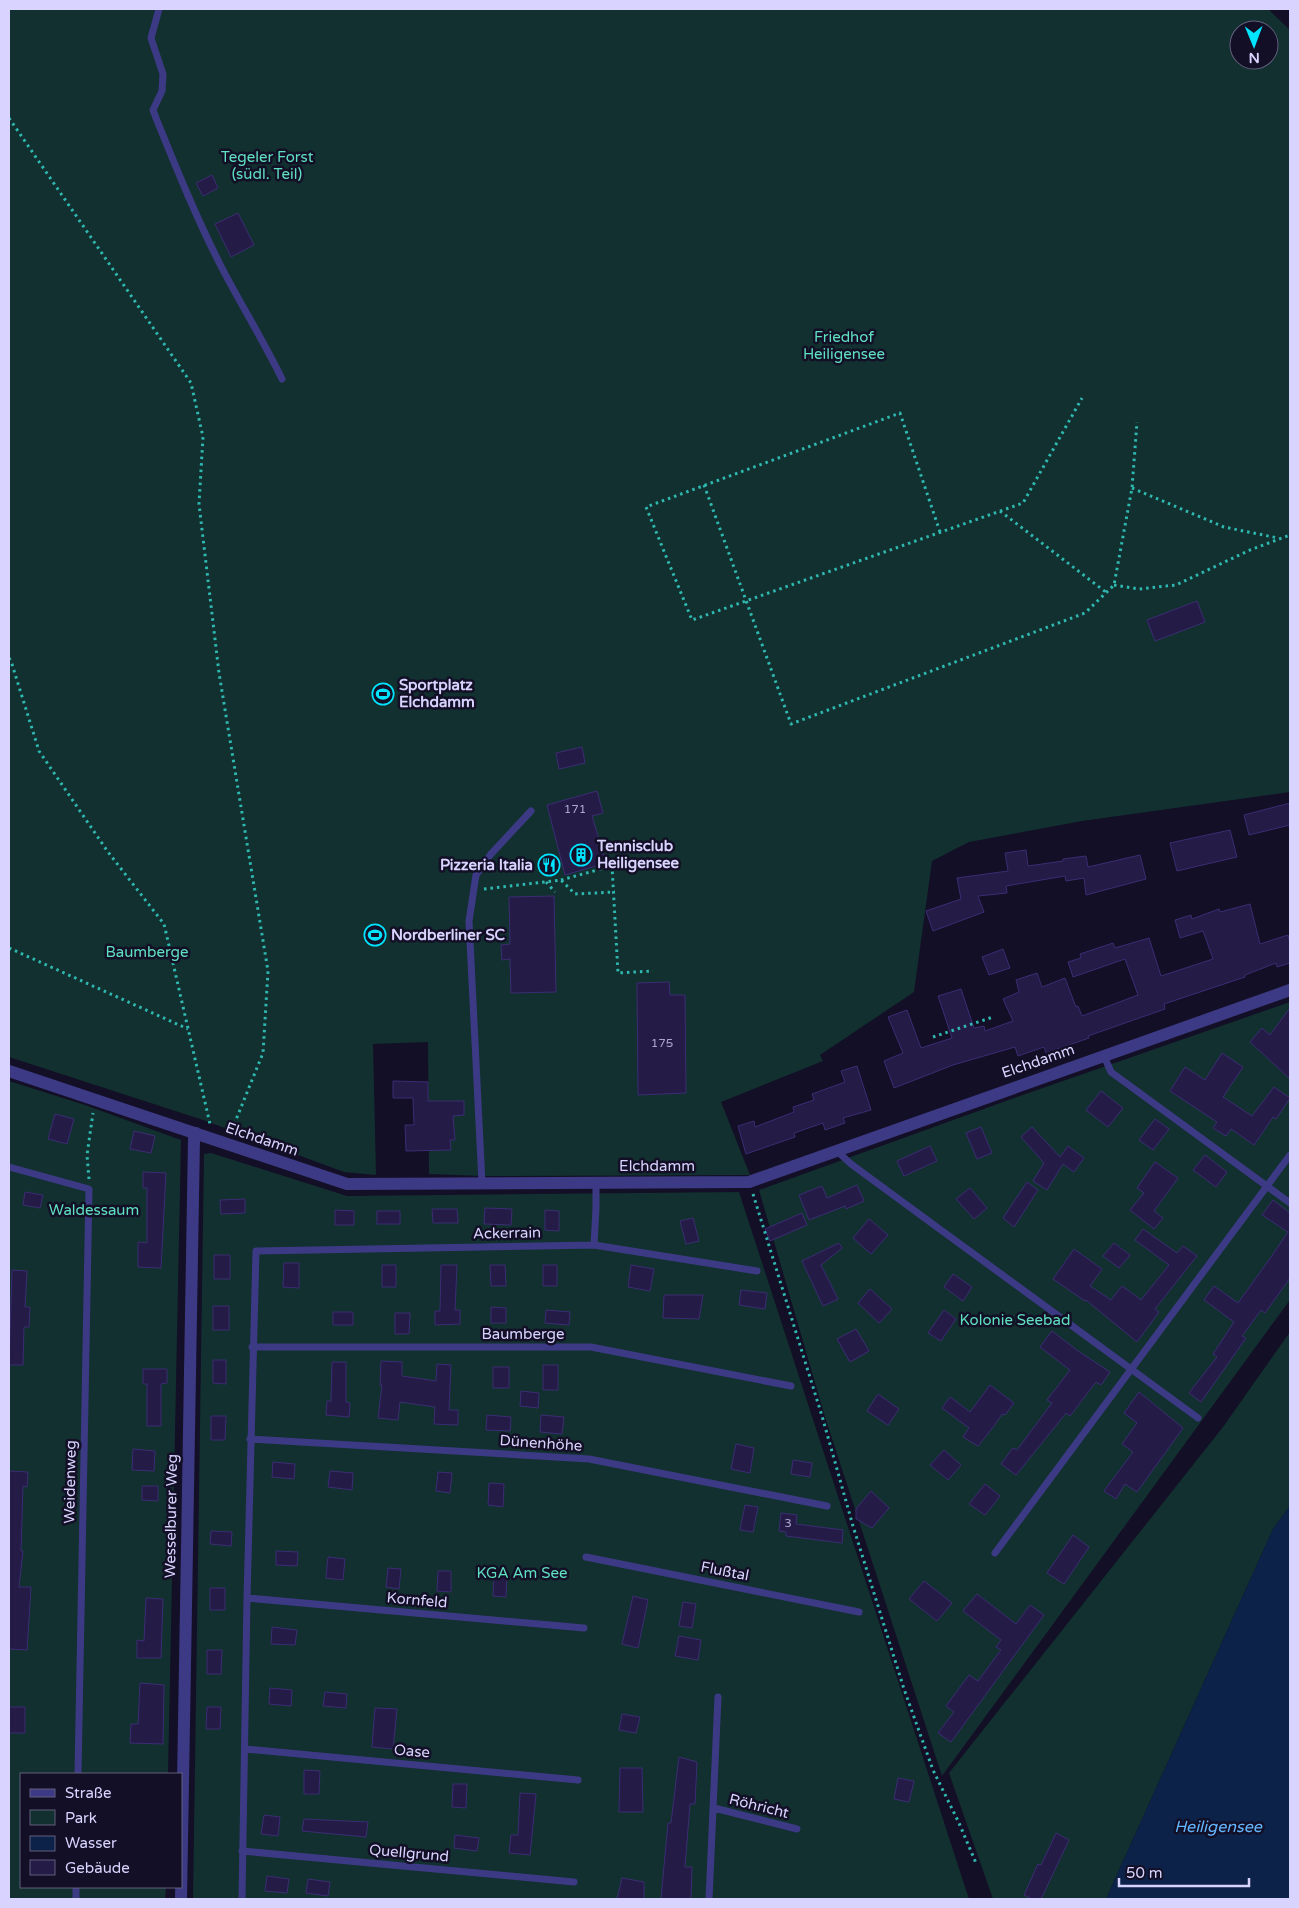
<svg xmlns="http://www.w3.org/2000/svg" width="1299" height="1908" font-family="'Varela Round',sans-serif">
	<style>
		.green { fill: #12302f; fill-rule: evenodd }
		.water { fill: #0c2248 }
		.building { fill: #241b47; stroke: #3b2d73 }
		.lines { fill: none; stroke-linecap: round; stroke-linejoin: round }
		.path { stroke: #2fb8b0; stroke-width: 3; stroke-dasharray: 2.5 4; stroke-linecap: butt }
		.lane { stroke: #3d3a85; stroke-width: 7 }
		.street { stroke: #3d3a85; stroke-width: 12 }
		.labels { text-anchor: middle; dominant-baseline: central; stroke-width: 5; stroke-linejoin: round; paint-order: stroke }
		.number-label { font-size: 12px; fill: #aca6d1 }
		.park-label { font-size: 15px; fill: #5fe0c0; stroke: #130f26 }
		.poi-label { font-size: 15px; font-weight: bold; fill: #d9d4ff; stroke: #130f26; text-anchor: start }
		.street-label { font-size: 15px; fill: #d9d4ff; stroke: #130f26 }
		.water-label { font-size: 16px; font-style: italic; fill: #62b6ff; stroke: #130f26 }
	</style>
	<rect width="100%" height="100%" fill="#130f26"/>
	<!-- green -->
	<path class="green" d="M9,9H1268L1290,30V792L1082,821L969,842L932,861L914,992L820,1055L823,1061L721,1102L750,1175L481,1176L429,1174L428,1042L373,1044L376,1175L344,1172L203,1120L9,1057ZM1239,30H1269V60H1239Z
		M1290,1002V1300L942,1776L825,1417L759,1190L1017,1097Z
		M9,1081L85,1105L181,1140L168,1774H21V1887H166L165,1899H9Z
		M211,1153L347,1196L739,1192L969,1899H193L204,1154Z
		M1290,1332V1506L1273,1529L1106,1899H993L949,1773L1223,1427Z"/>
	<!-- water -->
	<path class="water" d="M1290,1506V1899H1106L1273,1529Z"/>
	<!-- building -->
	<path class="building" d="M212,175L218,188L203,196L196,183Z
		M238,213L254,245L231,257L215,224Z
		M1197,601L1205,622L1155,641L1147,620Z
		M582,747L585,763L559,769L556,753Z
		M597,791L603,813L592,816L606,863L565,875L547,805Z
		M1290,803V825L1249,835L1244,815Z
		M1230,830L1237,857L1177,871L1170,843Z
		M1026,850L1028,866L1063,861V859L1086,856L1088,867L1140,855L1146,879L1086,895L1084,878L1066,881L1065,876L1006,886L1007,893L978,896L984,912L933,931L926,911L961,899L957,878L1008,871L1005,853Z
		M554,896L556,992L511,993L510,959L502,960L501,945L510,944L509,897Z
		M1250,904L1260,944L1288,935L1290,943V963L1277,967L1276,963L1245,975V977L1164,1004L1165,1009L1088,1036L1089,1038L1046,1053L1044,1047L1018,1056L1015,1047L953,1065L894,1088L884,1061L903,1053L888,1017L907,1010L921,1048L952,1038L938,996L961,989L974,1028L984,1026L985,1031L1013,1021L1003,999L1019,992L1016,980L1037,973L1042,987L1065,978L1076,1007L1078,1006L1082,1016L1138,995L1125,959L1073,977L1068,962L1081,958L1080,954L1113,943L1115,948L1149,938L1161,976L1213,959L1203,931L1180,938L1175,920L1191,915L1192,919L1219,909L1220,912Z
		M1003,949L1010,968L989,975L982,957Z
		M669,982L670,995H685L686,1093L638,1095L637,983Z
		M1290,1008V1079L1250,1042L1262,1028L1270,1035Z
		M1222,1053L1243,1067L1223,1097L1252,1116L1274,1087L1290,1098L1276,1119L1273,1117L1254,1145L1231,1129L1226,1136L1213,1128L1217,1122L1170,1091L1185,1067L1205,1080Z
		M857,1066L871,1110L843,1118L845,1123L825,1130L823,1123L794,1133L795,1137L746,1154L738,1126L754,1121L755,1127L794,1112L793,1107L814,1100L812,1094L845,1082L841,1071Z
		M393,1081L428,1082V1101H464V1115L453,1116L455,1140H450L451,1150L406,1151L405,1125H414L413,1098H393Z
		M1101,1091L1123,1108L1108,1127L1086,1110Z
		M55,1114L74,1119L67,1144L48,1139Z
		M1155,1119L1169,1129L1153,1150L1139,1140Z
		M981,1127L992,1153L977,1159L966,1133Z
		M1032,1127L1060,1157L1068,1146L1084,1158L1074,1172L1063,1164L1047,1190L1033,1181L1044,1163L1021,1137Z
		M134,1131L155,1136L151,1153L130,1149Z
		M930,1146L937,1161L904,1176L897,1161Z
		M1205,1155L1227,1172L1216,1187L1193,1170Z
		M1155,1162L1178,1178L1154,1211L1163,1218L1154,1229L1130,1210L1144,1193L1137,1188Z
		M143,1172L166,1173L161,1268L138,1267V1242L147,1243V1188H143Z
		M1027,1182L1038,1190L1014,1227L1003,1218Z
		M857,1185L864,1201L846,1209L845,1206L809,1220L799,1195L822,1186L827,1198Z
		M970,1188L987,1208L974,1219L956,1199Z
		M25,1192L43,1195L40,1208L23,1205Z
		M245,1199V1213L221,1214L220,1200Z
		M1273,1200L1290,1213V1278L1265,1313L1261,1310L1242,1336L1246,1338L1201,1402L1189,1393L1217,1357L1213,1354L1234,1322L1204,1300L1214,1286L1238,1303L1271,1257L1288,1232L1262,1215Z
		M485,1208L512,1209L511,1225L484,1224Z
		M432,1209H457L458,1223H433Z
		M335,1210L354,1211V1225H335Z
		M545,1210L559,1211V1231L545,1230Z
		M377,1211H400V1224H377Z
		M802,1213L807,1225L770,1241L765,1229Z
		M693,1218L699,1241L686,1244L680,1221Z
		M869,1219L888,1235L871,1254L853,1238Z
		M1143,1229L1177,1253L1183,1246L1197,1256L1155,1309L1159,1312L1137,1342L1086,1300L1085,1301L1053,1279L1074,1249L1102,1269L1090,1286L1111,1300L1122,1286L1141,1300L1169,1265L1135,1240Z
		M839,1243L842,1248L821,1265L838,1299L823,1306L802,1261Z
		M1114,1243L1130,1255L1119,1268L1103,1256Z
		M214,1255H230V1279H214Z
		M284,1263H299V1288L283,1287Z
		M382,1265H396V1287H382Z
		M441,1265H457L455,1310H460V1324L435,1325V1311H440Z
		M490,1265H505L506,1286H491Z
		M543,1265H557V1286H543Z
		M631,1265L654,1269L650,1291L628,1287Z
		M12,1270L27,1271L25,1307H30L29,1327H24L23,1365H9Z
		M953,1274L972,1287L963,1301L944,1287Z
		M870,1289L892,1309L879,1323L858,1303Z
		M741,1290L767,1293L765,1309L739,1305Z
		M664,1295H703L699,1319L663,1318Z
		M213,1306H229V1330H213Z
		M491,1307L506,1308V1323H491Z
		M546,1310L570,1312L569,1325L545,1323Z
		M944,1310L956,1319L941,1341L928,1333Z
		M333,1312H353V1325H333Z
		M395,1313H410L409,1334H395Z
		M856,1329L869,1351L850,1362L837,1339Z
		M1052,1331L1078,1351L1110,1372L1101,1385L1096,1382L1070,1416L1066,1413L1016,1475L1001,1464L1013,1448L1017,1450L1052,1403L1047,1400L1070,1370L1040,1347Z
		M213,1360H226V1384L213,1383Z
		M381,1361L402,1362V1376L436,1381L437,1364L451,1365L449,1410H458V1425L434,1424L435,1407L400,1402L398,1420L378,1418L382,1385H380Z
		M332,1362H346V1402L350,1403L349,1417L326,1415L327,1401H331Z
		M543,1365H558V1390H543Z
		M493,1367H509V1388H493Z
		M143,1369H167V1383L161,1384V1426H147V1384H143Z
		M990,1385L1014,1403L1005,1415L1002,1414L994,1426L978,1446L963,1437L969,1428L942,1408L950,1397L970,1412Z
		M521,1391L539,1393L538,1408L520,1406Z
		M1139,1392L1183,1428L1137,1492L1125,1484L1116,1499L1104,1491L1133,1452L1122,1444L1137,1423L1124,1413Z
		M878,1394L899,1409L888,1425L867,1411Z
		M487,1415L511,1417L510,1431L486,1430Z
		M541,1415L564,1417L562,1434L540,1432Z
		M211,1416H226L225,1440H211Z
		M736,1444L754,1448L750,1473L731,1469Z
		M133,1449L155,1451L154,1471L132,1470Z
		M944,1450L961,1465L948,1480L930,1465Z
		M793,1460L812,1463L810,1477L791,1474Z
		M273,1462L295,1464L294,1479L272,1477Z
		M9,1471L28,1472L27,1487L23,1486L21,1551H23L19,1587H31L27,1650L9,1649Z
		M330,1471L353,1473L352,1490L328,1487Z
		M438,1472L452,1473L450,1493L436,1491Z
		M489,1483L504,1484L503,1507L488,1505Z
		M985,1484L1000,1496L985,1515L969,1504Z
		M142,1486H158V1501L142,1500Z
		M871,1491L889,1508L872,1528L856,1519V1509Z
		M745,1505L758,1507L753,1532L740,1530Z
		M781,1513L797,1515L796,1524L843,1530L842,1543L786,1536V1532L779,1531Z
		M211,1531L232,1532L231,1546L210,1544Z
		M1073,1535L1089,1547L1064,1584L1047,1573Z
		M276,1551L298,1552L297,1566L276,1565Z
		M328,1557L345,1559L343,1580L326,1578Z
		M388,1568L401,1569L399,1589L386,1587Z
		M438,1571H451V1592L437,1591Z
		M494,1574H507L506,1597L493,1596Z
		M924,1581L952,1603L937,1621L909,1599Z
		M210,1588H225V1610H210Z
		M977,1594L1016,1624L1030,1605L1044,1615L951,1742L938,1733L954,1712L946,1706L969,1675L978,1681L1001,1650L996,1647L1001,1640L963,1611Z
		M633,1596L648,1600L638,1648L622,1644Z
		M146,1598L163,1599L161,1658H137V1640L144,1641Z
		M683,1602L696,1604L692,1628L679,1626Z
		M272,1627L297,1630L295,1645L271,1644Z
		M679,1636L701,1640L698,1660L675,1656Z
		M207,1650H222L221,1674H207Z
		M140,1683L164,1685L163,1744L130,1743L131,1724H138Z
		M270,1688L292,1690L291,1706L269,1704Z
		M325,1692L347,1694L346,1708L323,1706Z
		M9,1707H25V1733H9Z
		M207,1707H221L220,1729H206Z
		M375,1708L397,1709L393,1749L372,1747Z
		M622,1714L640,1717L636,1733L619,1730Z
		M679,1757L697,1762L695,1804H690L685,1867H692L691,1899H661L668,1823H671Z
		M620,1768H642L643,1812H619Z
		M304,1770L320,1771L319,1794H304Z
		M898,1778L914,1781L909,1802L894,1799Z
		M453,1784H467L466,1808L452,1807Z
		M520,1793L536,1794L530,1855L509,1853L511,1835H518Z
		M264,1815L280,1817L278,1836L261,1834Z
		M304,1819L368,1822L366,1837L302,1831Z
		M1056,1833L1069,1840L1041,1899H1032L1024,1895L1038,1864L1041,1865Z
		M455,1835L479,1838L477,1851L454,1848Z
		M267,1876L289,1879L287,1893L265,1891Z
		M622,1878L644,1882V1899H617Z
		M308,1879L330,1882L328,1896L306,1893Z"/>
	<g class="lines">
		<!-- path -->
		<path class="path" d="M9,118L191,383L203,437L199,504L219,673L268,971L263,1053L231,1132
			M704,485L791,724L1085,613L1114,585L1132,488L1137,422
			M1132,488L1224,527L1278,538
			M1000,511L1107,593
			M940,532L900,413L646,507L692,620L1023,503L1082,398
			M1114,585L1139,589L1176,585L1250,550L1290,535
			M9,658L11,661L39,751L108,852L164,924L210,1124
			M561,880L612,866L618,973L653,971
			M546,882L555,892
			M484,889L561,880L575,894L615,892
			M9,948L188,1029
			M933,1037L993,1017
			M89,1179L87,1155L93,1113
			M753,1194L822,1416L853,1526L904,1689L933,1770L959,1823L976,1863"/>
		<!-- lane -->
		<path class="lane" d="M159,9L151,38L163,74L162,91L153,110L156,118C177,170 198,222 224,272C243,308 264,342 282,379
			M1104,1056L1111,1072L1290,1203
			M837,1151L851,1164L930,1222L1198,1418
			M9,1167L89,1189L78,1774
			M482,1183L469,921L476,875L491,854L531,811
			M594,1245L596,1208V1182
			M252,1347H591L791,1386
			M250,1439L589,1459L827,1506
			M995,1553L1290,1155
			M586,1557L859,1612
			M247,1598L584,1628
			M245,1749L578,1780
			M714,1808L797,1829
			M242,1851L574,1882
			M76,1899V1887
			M242,1899L247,1598L256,1251L594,1245L757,1271
			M709,1899L718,1697"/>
		<!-- street -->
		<path class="street" d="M9,1071L347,1184L749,1182L1290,990
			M181,1899L194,1139L196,1133"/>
	</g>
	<!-- icons -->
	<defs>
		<g id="stadium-ring" transform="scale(1.125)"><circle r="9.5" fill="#130f26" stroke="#00e5ff" stroke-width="1.5"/><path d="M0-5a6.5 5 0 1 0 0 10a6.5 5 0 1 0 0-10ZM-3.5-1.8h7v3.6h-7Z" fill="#00e5ff"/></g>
		<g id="building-ring" transform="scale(1.125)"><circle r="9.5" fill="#130f26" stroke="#00e5ff" stroke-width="1.5"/><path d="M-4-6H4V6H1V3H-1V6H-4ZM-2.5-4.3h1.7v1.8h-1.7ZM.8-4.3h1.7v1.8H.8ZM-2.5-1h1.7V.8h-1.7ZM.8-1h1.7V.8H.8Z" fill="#00e5ff"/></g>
		<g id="restaurant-ring" transform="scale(1.125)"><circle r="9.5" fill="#130f26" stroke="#00e5ff" stroke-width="1.5"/><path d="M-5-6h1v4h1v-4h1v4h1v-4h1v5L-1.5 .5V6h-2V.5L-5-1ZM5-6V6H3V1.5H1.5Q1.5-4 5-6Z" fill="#00e5ff"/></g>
	</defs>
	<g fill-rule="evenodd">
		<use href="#stadium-ring" x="383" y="694"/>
		<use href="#building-ring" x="581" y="855"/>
		<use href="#restaurant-ring" x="549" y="865"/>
		<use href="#stadium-ring" x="375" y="935"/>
	</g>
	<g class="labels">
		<!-- number labels -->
		<g class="number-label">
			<text x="575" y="809">171</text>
			<text x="662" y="1043">175</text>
			<text x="788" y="1523">3</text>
		</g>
		<!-- park labels -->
		<g class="park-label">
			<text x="267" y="157">Tegeler Forst<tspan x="267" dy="17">(südl. Teil)</tspan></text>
			<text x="844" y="337">Friedhof<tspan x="844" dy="17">Heiligensee</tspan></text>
			<text x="147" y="952">Baumberge</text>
			<text x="94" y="1210">Waldessaum</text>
			<text x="1015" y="1320">Kolonie Seebad</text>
			<text x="522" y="1573">KGA Am See</text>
		</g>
		<!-- poi labels -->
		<g class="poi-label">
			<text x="399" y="685">Sportplatz<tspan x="399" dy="17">Elchdamm</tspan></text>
			<text x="597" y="846">Tennisclub<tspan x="597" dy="17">Heiligensee</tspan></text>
			<text x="533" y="865" text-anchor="end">Pizzeria Italia</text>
			<text x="391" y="935">Nordberliner SC</text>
		</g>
		<!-- street labels -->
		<g class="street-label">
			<text transform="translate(1038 1061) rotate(-19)">Elchdamm</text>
			<text transform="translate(262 1139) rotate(19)">Elchdamm</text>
			<text x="657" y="1166">Elchdamm</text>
			<text transform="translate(507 1233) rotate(-1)">Ackerrain</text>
			<text x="523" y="1334">Baumberge</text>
			<text transform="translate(541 1443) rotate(4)">Dünenhöhe</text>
			<text transform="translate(70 1482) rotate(-89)">Weidenweg</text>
			<text transform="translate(171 1516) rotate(-89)">Wesselburer Weg</text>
			<text transform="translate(725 1571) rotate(11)">Flußtal</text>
			<text transform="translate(417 1600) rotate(5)">Kornfeld</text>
			<text transform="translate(412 1751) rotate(5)">Oase</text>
			<text transform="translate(759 1806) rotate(14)">Röhricht</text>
			<text transform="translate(409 1853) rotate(5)">Quellgrund</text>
		</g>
		<!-- water labels -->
		<g class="water-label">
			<text x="1218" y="1827">Heiligensee</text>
		</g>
	</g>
	<!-- border -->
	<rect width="1299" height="1908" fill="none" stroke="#d9d4ff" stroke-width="20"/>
	<!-- legend -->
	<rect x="20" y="1773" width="162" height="115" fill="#130f26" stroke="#625e7d"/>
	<rect x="30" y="1789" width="25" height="8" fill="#3d3a85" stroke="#625e7d"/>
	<text x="65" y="1798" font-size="15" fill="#d9d4ff">Straße</text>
	<rect x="30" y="1810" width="25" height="15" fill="#12302f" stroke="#625e7d"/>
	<text x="65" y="1823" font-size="15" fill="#d9d4ff">Park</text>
	<rect x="30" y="1836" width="25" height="15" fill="#0c2248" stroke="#625e7d"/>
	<text x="65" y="1848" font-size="15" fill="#d9d4ff">Wasser</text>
	<rect x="30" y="1860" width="25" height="15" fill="#241b47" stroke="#625e7d"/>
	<text x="65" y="1873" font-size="15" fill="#d9d4ff">Gebäude</text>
	<!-- north arrow -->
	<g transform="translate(1254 45) rotate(179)"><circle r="24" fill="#130f26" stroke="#625e7d"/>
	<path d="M0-4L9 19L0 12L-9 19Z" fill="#00e5ff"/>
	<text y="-8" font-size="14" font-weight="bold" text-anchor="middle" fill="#d9d4ff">N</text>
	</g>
	<!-- scale -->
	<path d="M1119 1878v8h130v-8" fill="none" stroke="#d9d4ff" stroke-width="2.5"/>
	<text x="1126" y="1878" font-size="15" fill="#d9d4ff" stroke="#130f26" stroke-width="4" paint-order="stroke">50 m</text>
</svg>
